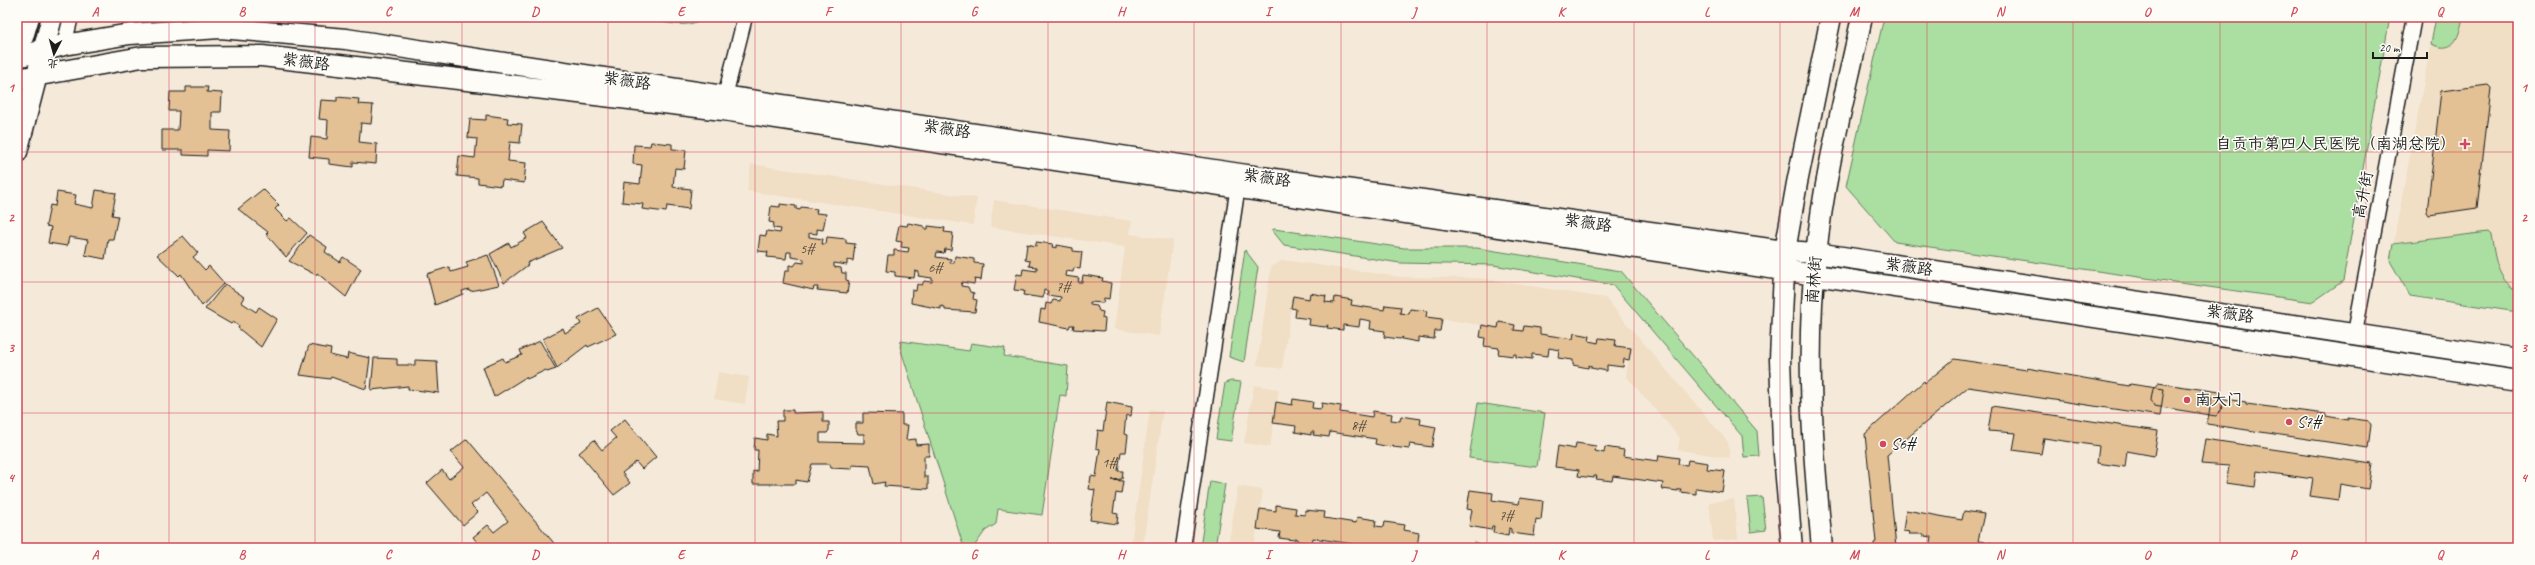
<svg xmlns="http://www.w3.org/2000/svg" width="2535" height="565" font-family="Caveat,'LXGW WenKai TC',sans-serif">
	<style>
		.built { fill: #f0dec5 }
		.green { fill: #abdfa1; stroke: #647e5e }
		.building { fill: #e3c195; stroke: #1c1c1c }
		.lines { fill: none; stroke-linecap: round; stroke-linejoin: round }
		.street-casing { stroke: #1c1c1c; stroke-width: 17 }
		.secondary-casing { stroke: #1c1c1c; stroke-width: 23 }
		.street { stroke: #fdfcf7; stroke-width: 14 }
		.secondary { stroke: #fdfcf7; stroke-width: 20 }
		.grid { fill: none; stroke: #d1495b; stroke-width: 1; stroke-opacity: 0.55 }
		.poi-dot { fill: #d1495b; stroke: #fdfcf7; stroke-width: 1.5 }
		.labels { text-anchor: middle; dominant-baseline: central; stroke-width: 3; stroke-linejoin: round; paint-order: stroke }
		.number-label { font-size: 14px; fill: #4e453a }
		.street-label { font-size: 16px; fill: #1c1c1c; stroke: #fdfcf7 }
		.poi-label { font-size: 16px; fill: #1c1c1c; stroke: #fdfcf7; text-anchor: start }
		.neatline { fill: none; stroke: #d1495b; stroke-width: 1.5 }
		.grid-label { font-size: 13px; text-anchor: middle; font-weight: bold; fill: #d1495b }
	</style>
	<rect width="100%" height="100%" fill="#f5eada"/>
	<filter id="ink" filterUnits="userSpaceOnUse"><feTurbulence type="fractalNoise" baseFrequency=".025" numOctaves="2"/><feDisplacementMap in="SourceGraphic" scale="8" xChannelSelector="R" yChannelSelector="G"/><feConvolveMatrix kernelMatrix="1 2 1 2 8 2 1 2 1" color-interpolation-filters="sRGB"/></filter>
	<g filter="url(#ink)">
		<!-- built -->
		<path class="built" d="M2436,17H2518V312L2410,296L2390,261Z
			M751,164L977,198L973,225L747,191Z
			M994,200L1132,221L1130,234L1173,240L1159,336L1114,329L1125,247L990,227Z
			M1283,260L1400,277L1479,278L1605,298L1728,442L1730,458L1678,450L1680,438L1626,376L1630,348L1293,296L1282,369L1257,365L1271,267Z
			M718,372L749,377L745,404L714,399Z
			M1254,385L1279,389L1270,447L1244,443Z
			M1150,409L1163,411L1143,545L1131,544Z
			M1238,486L1263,490L1254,548H1228Z
			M1734,499L1738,539L1713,541L1709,502Z"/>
		<!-- green -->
		<path class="green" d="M639,17H703C690,32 656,20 639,17Z
			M1884,17H2390L2343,281L2313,302L1895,242L1846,186Z
			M2436,17H2463C2459,36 2455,55 2431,44Z
			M1274,229L1404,248H1477L1621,271L1757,431L1759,456L1744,457L1742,436L1613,285L1493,265L1400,263L1284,245L1272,230Z
			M2488,232L2491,235C2495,256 2496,280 2518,291V312L2410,296L2390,261L2393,244Z
			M2518,248V273C2511,266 2511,255 2518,248Z
			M1245,250L1258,267L1244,362L1229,357Z
			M901,341L969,351L971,343L1005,348L1004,356L1068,366L1066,396L1060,395L1042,515L998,509L996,524L985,531L973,548H964L900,347Z
			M1231,381L1241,382L1231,441L1216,439L1225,383Z
			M1478,403L1545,413L1537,467L1469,458Z
			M1210,481L1225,484L1215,548H1200Z
			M1762,497L1766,530L1751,532L1747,498Z
			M1474,542L1491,548H1469Z"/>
		<!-- building -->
		<path class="building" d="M2488,85L2491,88L2477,208L2429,215L2427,212L2441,91Z
			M186,87H208L207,92L222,93L221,112H212V130L230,131L229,151L207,150V156L183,155V150H162V130H178L179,111H169L170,92H186Z
			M337,97L359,99L358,104L373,105L371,124L361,123L359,142L377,144L376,164L353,162V167L329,164V159L309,157L311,137L327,139L328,120L319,119L321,100L337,101Z
			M486,115L508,118L507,123L522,124L520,143L510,142L508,161L526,163L524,183L502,180L501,186L478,183V178L457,176L459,156L475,158L477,139L468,138L470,119L486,120Z
			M651,142L672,144V149L686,150L684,169L675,168L673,187L691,189L689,209L667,206L666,212L642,209L643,204L622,202L624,182L640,184L642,165L633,164L634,145L650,146Z
			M263,189L279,205L275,209L287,221L291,218L307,233L286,257L266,234L268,232L238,209Z
			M96,190L116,193L112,215L118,216L113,239H108L105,259L85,255L88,240L69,237L67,246L48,243L51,227L46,226L50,205L55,206L57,192L76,195L74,204L93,208Z
			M780,204L796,206V209L800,210L801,207L817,209L816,213L826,214L823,230L817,229V234L809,233V237L823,239L822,244H826L827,237L846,239V243L855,244L853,261L847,260V265L834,263V267L841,268L842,273H846V280L849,281L847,293L817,290L818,287H814L813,290L783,283L785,271H789V265L794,266L797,262L804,263V259L791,257V252H787L786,259L767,257L768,252L758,251L760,235L766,236L767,231L780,233L781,229L773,228L774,223L769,222L771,206L780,207Z
			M543,222L562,248L527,263L528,265L504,283L490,254L509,243L511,247L527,238L524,233Z
			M908,223L924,226V229H928V226L945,228L944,232L953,233L951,250L945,249L944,253L937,252L936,257L951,259L950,263H954L955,256L974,259V263L983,264L981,280L975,279L974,284L962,282L961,286L968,287L970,292L974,293L973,299L977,300L975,312L945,310V307L941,306V309L911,303L912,290L916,291L917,284L922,285L924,281L932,282V278L918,276L919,272L915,271L914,278L895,276V272L886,271L888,255H894V250L908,252L909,248L901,247L902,242L896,241L899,225L907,226Z
			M309,235L327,247L325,252L340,262L343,257L361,269L346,297L317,273L316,275L289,261Z
			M183,236L198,253L193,257L205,270L209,266L224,283L202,306L181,274L179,276L157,255Z
			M1036,242L1053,244L1052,247L1057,248V245L1073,248V251L1082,252L1080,269L1074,268L1073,272L1066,271L1065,276L1079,278L1078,282H1082L1083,275L1103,278L1102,281L1111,283L1109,299L1104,298L1103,303L1090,302V305L1097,306L1099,311L1103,312L1102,318L1105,319L1104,331L1073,329L1074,325H1070L1069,328L1039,322L1041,309L1045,310L1046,303L1051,304L1053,300L1060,301L1061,297L1047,295L1048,291L1044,290L1043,298L1023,295L1024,291L1014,290L1017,274L1022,275L1023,269L1037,271V267L1029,266L1030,261L1025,260L1027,244L1036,246Z
			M488,255L499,285L470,291L469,289L462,291L463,294L435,305L427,274L449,267L451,272L468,267L466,262Z
			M225,284L244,297L241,302L256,312L259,307L277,319L261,347L238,328L239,326L233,322L231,324L205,309Z
			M1310,293L1326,296L1325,302L1334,303L1335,297L1352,300L1351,305L1384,310L1385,305L1401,307L1400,313L1409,314L1410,309L1427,311L1426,317L1442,319L1440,331H1435L1434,339L1418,337V342L1402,339L1403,337L1400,339L1384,337L1385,331L1370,329L1371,321L1360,319L1359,327L1343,325V330L1327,328L1328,325L1325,327L1309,325L1310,319L1295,317L1296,309L1291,308L1293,296L1309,299Z
			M598,308L616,334L588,347L587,345L557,368L543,339L563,328L565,333L581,324L578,319Z
			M1499,322L1515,325L1514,330L1523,331L1524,326L1540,328V334L1573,339L1574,333L1590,336L1589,341L1598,343L1599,338L1616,340L1615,346L1631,348L1629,360L1624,359L1623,367L1607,365V371L1591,368V366L1589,365L1588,368L1573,365V360L1558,358L1559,350L1549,348L1548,356L1532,354V359L1516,357V354H1514L1513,356L1498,354L1499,348L1484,346L1485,338L1480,337L1482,325L1498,328Z
			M540,341L556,369L547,372L546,370L527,379L526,377L494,397L483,367L503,358L505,362L522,355L520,350Z
			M309,345L331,349L330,355L347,359L348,353L370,358L366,389L331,377L330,379L300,375Z
			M374,358L397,359V365H415V360L437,361L439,393L408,389V386L371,390Z
			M1954,359L2027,370V368L2129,386L2130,384L2164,389L2160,416L1968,387L1887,455L1896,548H1874V543L1876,542L1865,434L1924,381L1925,383Z
			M2158,383L2220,392L2223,399L2221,411L2216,416L2154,406L2151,400L2153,389Z
			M2212,397L2246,402V404L2326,414V416L2348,420V418L2369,421L2371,425L2368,448L2207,424Z
			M1293,399L1313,402L1312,408L1321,409L1322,403L1341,406L1340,412L1372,417L1373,411L1392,414L1391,420L1400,421L1401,416L1421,419L1420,424L1436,427L1432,447L1410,444L1409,449L1393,447L1394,445L1390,447L1375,444L1376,439L1330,432L1329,437L1313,435L1314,432H1311V435L1295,432L1296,426L1273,423L1276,402L1292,405Z
			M1107,402L1132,407L1131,416L1126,415L1124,434L1128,435L1126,452H1121L1118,471H1123L1122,479L1112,480L1123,481L1121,494L1116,493L1113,513L1118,514L1117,524L1090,520L1095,490L1089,489L1091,476L1096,477L1100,449L1096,448L1098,430L1103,431Z
			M1992,406L2158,431L2154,456L2127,451L2125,467L2097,463L2099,446L2044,438L2041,454L2013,450L2016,433L1988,431Z
			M783,410H793V413L823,412V422H829V430L827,433H820V442L864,443V434H858L856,430V423H863V413L902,414V425H908L906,440L916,439V445L929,444V456H924V477H928V489L884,486L885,482L874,484L870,466L852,465V469L831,468L830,464H812L807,482L796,480V484H753V471L757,472L758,450H754L755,438L767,440V434L777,436L776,421H783Z
			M625,419L656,457L642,469L636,462L622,473L630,483L614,495L579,453L594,440L602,450L616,438L610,431Z
			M467,439L558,548H482L473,537L488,525L494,532L508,521L486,493L471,505L478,512L463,525L427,483L442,470L449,479L464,467L451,452Z
			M2205,439L2372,464L2368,489L2340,484L2338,500L2310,496L2313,479L2257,471L2255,487L2226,483L2229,466L2201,464Z
			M1576,443L1596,446L1595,451L1604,453L1605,447L1624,450L1623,456L1658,461L1659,455L1679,458L1678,464L1687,465L1688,460L1708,463L1707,469L1725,471L1722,492L1696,488V494L1680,492L1681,489H1678V491L1662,489L1663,483L1613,476L1612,481L1596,479L1597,476H1594V478L1578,476L1579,470L1555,467L1558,446L1575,449Z
			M1470,490L1493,493L1492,500L1519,504L1520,498L1543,501L1541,520L1536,519L1534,536L1511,533V529L1509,528L1508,536L1493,533L1494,526H1492L1491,530L1469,526L1472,510L1467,509Z
			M1276,505L1296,508L1295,514L1305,515V510L1325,512L1324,518L1356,523L1357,517L1376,520L1375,526L1384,527L1385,522L1405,525L1404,530L1419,533L1417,548H1359V545L1313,538L1312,543L1297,541V538L1294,540L1279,538L1280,532L1257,529L1260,509L1276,511Z
			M1906,510L1962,520L1964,511L1984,514L1978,541L1993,543L1992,548H1930L1932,537L1923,536V534H1909L1910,532L1903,531Z"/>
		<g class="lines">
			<!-- street casing -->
			<g class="street-casing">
				<path id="street" d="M64,45L71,17
					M725,96L745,17
					M2355,333L2414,17
					M1183,548L1239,179"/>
			</g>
			<!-- secondary casing -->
			<g class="secondary-casing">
				<path id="secondary" d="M17,57L64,45L130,34L220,28L346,39L1240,174L1785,251L1816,253L2518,359
					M17,57L29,17
					M17,79L142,57L262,56L723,110L2518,381
					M17,152L52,17
					M1792,548L1783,443L1780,359L1785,251L1797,183L1831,17
					M1822,548C1813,450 1805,353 1816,255C1824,175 1845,96 1862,17"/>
			</g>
			<!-- street -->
			<use href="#street" class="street"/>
			<!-- secondary -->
			<use href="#secondary" class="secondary"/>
		</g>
	</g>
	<!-- grid -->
	<path class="grid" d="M169,17V548M315,17V548M462,17V548M608,17V548M755,17V548M901,17V548M1048,17V548M1194,17V548M1341,17V548M1487,17V548M1634,17V548M1780,17V548M1927,17V548M2073,17V548M2220,17V548M2366,17V548M17,152H2518M17,282H2518M17,413H2518"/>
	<!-- markers -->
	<g class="poi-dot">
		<path d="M2463 138h4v4h4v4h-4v4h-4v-4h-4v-4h4z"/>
		<circle cx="2187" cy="400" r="4"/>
		<circle cx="2289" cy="422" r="4"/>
		<circle cx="1883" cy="444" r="4"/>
	</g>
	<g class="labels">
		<!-- number labels -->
		<g class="number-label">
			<text x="807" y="248">5#</text>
			<text x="935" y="267">6#</text>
			<text x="1063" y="286">7#</text>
			<text x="1358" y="425">8#</text>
			<text x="1109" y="462">1#</text>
			<text x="1506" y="515">7#</text>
		</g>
		<!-- street labels -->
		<g class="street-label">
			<text transform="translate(306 62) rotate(7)">紫薇路</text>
			<text transform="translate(627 81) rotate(8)">紫薇路</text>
			<text transform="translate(947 129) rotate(9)">紫薇路</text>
			<text transform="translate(1267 178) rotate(8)">紫薇路</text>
			<text transform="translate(2363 195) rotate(-79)">高升街</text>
			<text transform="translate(1588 223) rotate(8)">紫薇路</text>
			<text transform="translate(1909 267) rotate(8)">紫薇路</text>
			<text transform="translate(1814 280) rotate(-86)">南林街</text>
			<text transform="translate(2230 314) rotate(8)">紫薇路</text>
		</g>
		<!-- poi labels -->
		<g class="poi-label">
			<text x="2456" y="144" text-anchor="end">自贡市第四人民医院（南湖总院）</text>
			<text x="2195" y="400">南大门</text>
			<text x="2297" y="422">S7#</text>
			<text x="1891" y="444">S6#</text>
		</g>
	</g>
	<!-- margin -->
	<rect width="2535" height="565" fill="none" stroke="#fdfcf7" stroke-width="44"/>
	<!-- north arrow -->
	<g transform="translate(54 54) rotate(186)" stroke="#fdfcf7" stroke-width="3" paint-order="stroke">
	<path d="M0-3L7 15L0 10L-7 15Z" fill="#1c1c1c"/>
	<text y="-6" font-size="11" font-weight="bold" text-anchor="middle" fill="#1c1c1c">北</text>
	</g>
	<!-- scale -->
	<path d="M2373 52v6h54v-6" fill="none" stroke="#1c1c1c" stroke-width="2"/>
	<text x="2379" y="52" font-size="12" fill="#1c1c1c" stroke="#fdfcf7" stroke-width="3" paint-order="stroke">20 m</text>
	<rect x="22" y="22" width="2491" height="521" class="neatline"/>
	<g class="grid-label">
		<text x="95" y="16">A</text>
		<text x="242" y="16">B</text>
		<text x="388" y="16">C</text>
		<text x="535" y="16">D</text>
		<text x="681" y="16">E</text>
		<text x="828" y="16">F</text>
		<text x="974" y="16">G</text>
		<text x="1121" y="16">H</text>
		<text x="1268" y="16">I</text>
		<text x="1414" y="16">J</text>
		<text x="1561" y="16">K</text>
		<text x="1707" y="16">L</text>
		<text x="1854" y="16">M</text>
		<text x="2000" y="16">N</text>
		<text x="2147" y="16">O</text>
		<text x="2293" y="16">P</text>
		<text x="2440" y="16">Q</text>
		<text x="11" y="92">1</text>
		<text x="2524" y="92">1</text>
		<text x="11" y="222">2</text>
		<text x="2524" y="222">2</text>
		<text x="11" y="352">3</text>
		<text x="2524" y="352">3</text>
		<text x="11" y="482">4</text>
		<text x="2524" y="482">4</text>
		<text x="95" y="559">A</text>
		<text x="242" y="559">B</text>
		<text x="388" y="559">C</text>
		<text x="535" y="559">D</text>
		<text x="681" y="559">E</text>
		<text x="828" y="559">F</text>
		<text x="974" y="559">G</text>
		<text x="1121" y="559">H</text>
		<text x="1268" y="559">I</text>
		<text x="1414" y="559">J</text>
		<text x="1561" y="559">K</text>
		<text x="1707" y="559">L</text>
		<text x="1854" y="559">M</text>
		<text x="2000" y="559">N</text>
		<text x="2147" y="559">O</text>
		<text x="2293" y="559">P</text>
		<text x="2440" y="559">Q</text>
	</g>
</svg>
